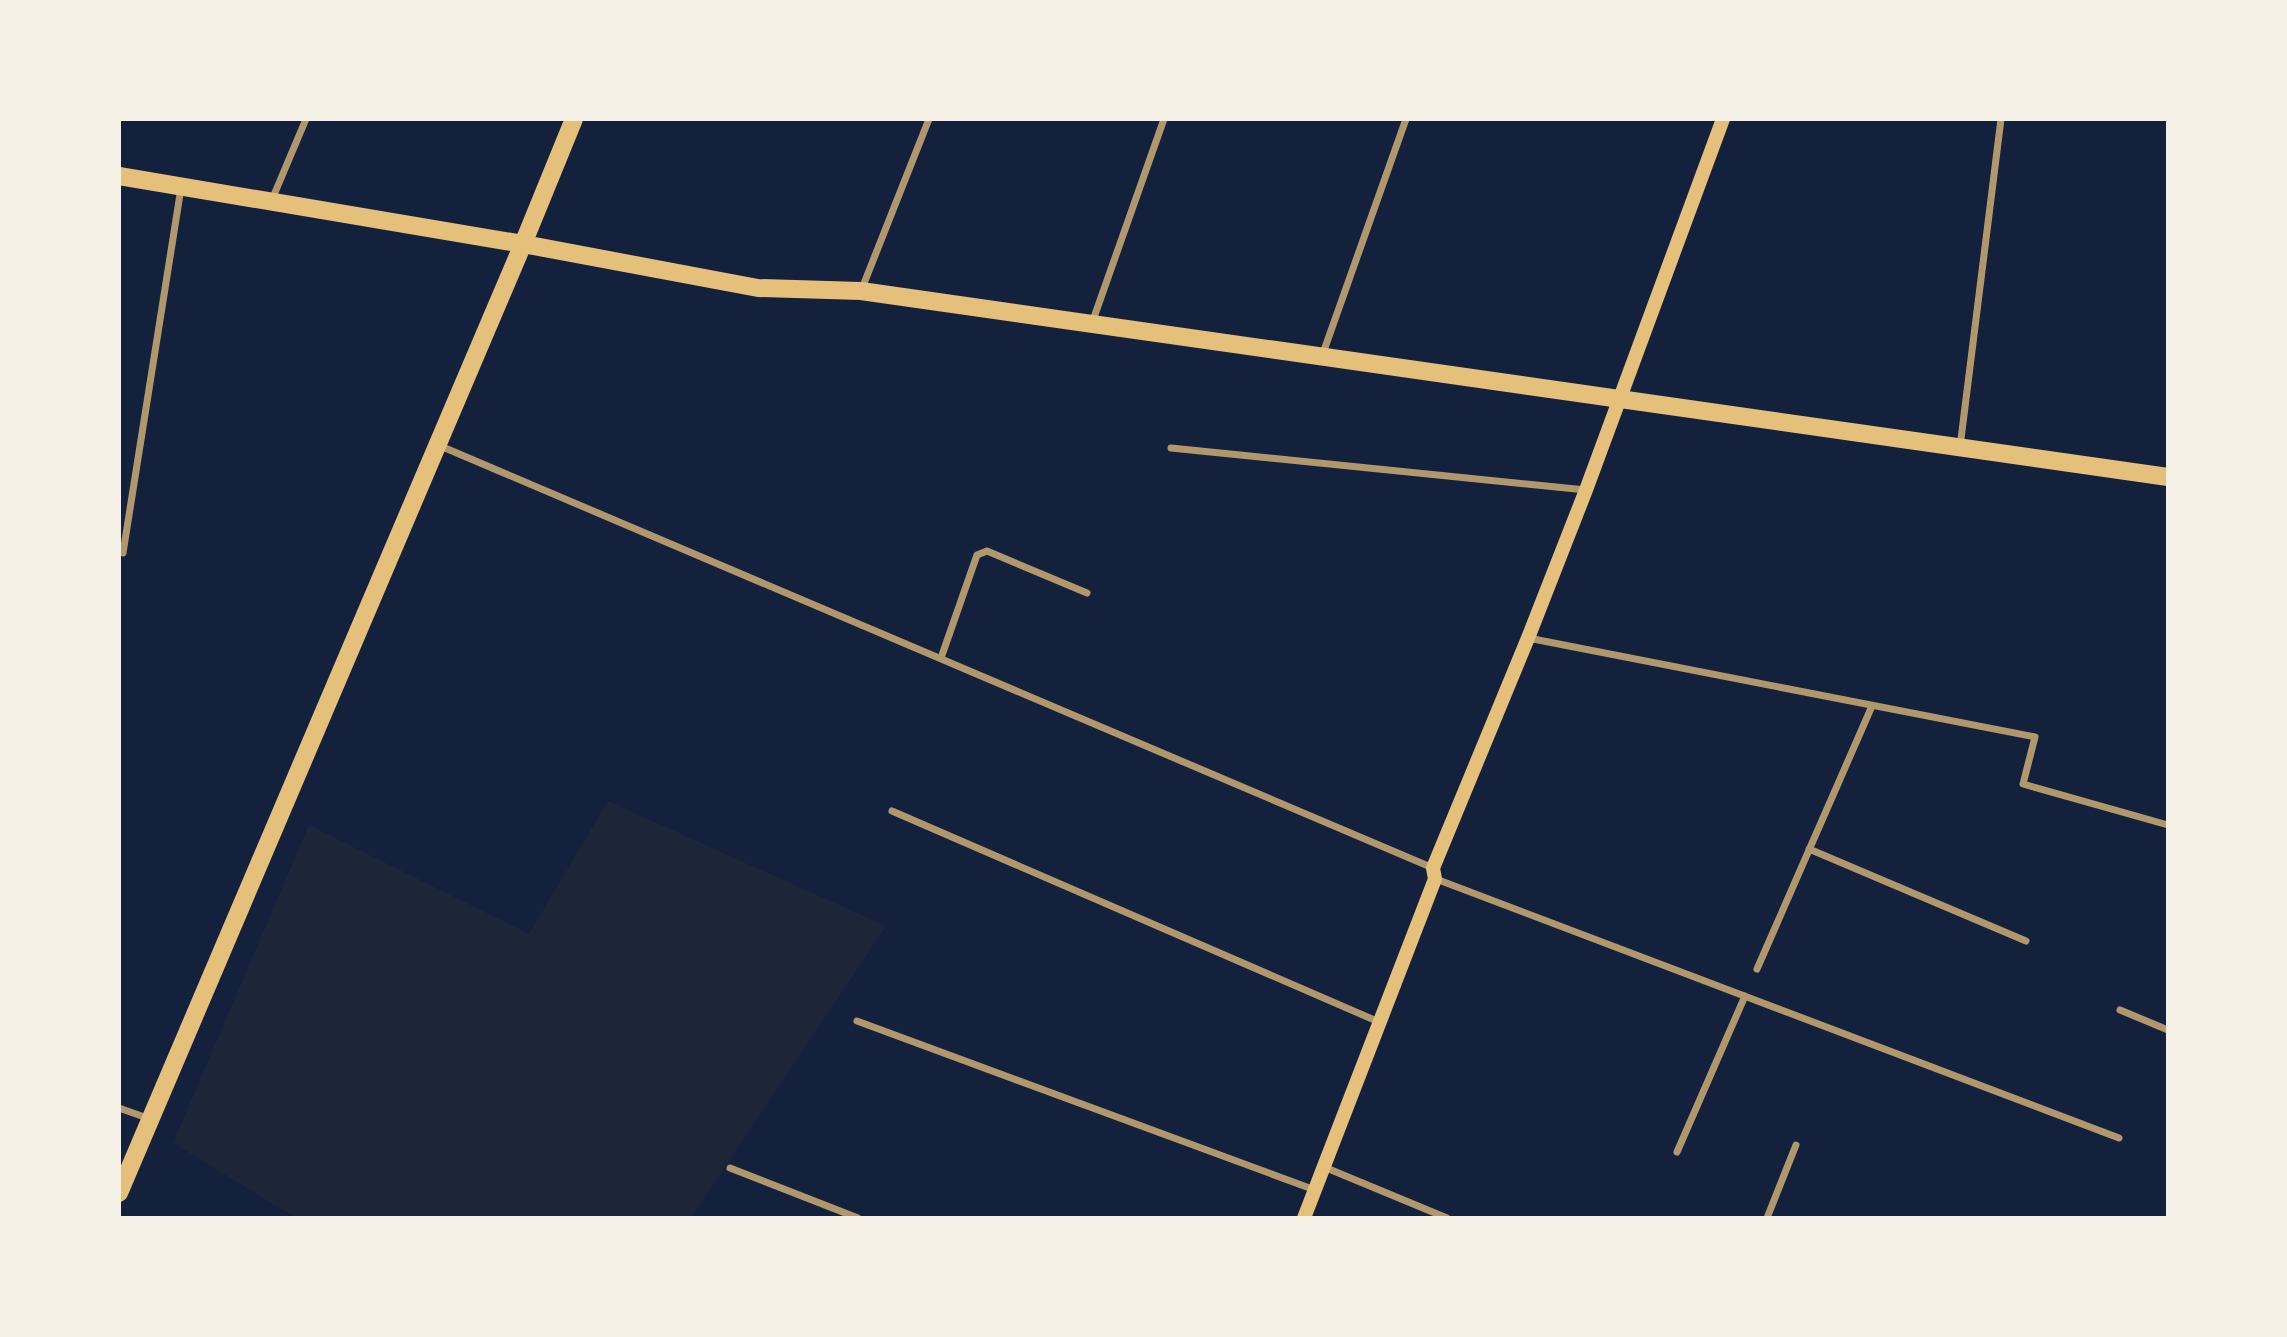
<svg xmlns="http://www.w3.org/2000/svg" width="2287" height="1337" font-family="'Open Sans',sans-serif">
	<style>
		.green { fill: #1d2539 }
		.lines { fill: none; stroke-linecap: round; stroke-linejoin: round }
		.minor { stroke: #b1986c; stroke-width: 7 }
		.secondary { stroke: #e5c07b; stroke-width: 14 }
		.primary { stroke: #e5c07b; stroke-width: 18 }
	</style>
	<rect width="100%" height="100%" fill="#14213d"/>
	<!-- green -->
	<path class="green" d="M608,801L886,926L691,1218H296L173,1143L309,825L529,934Z"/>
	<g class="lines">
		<!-- minor -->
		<path class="minor" d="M271,202L306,119
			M861,291L929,119
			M1092,323L1164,119
			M1322,356L1406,119
			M438,445L1433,868
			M1960,447L2001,119
			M1171,448L1586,490
			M123,553L181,188
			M1528,638L2035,737L2023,784L2168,825
			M941,658L977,555L987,551L1087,593
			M892,811L1379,1022
			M1809,849L2026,941
			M1436,879L2119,1138
			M1757,969L1872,706
			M2120,1010L2168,1030
			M857,1021L1315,1190
			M119,1108L150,1119
			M1677,1152L1745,996
			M1324,1167L1447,1218
			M730,1168L858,1218
			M1767,1218L1796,1145"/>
		<!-- secondary -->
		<path class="secondary" d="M1304,1218L1435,879L1433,868L1528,638L1586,490L1723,119"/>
		<!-- primary -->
		<path class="primary" d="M119,176L523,244L758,288L861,291L2168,477
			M119,1193L523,244L574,119"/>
	</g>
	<!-- border -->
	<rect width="2287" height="1337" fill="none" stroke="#f6f1e7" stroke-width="242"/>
</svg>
